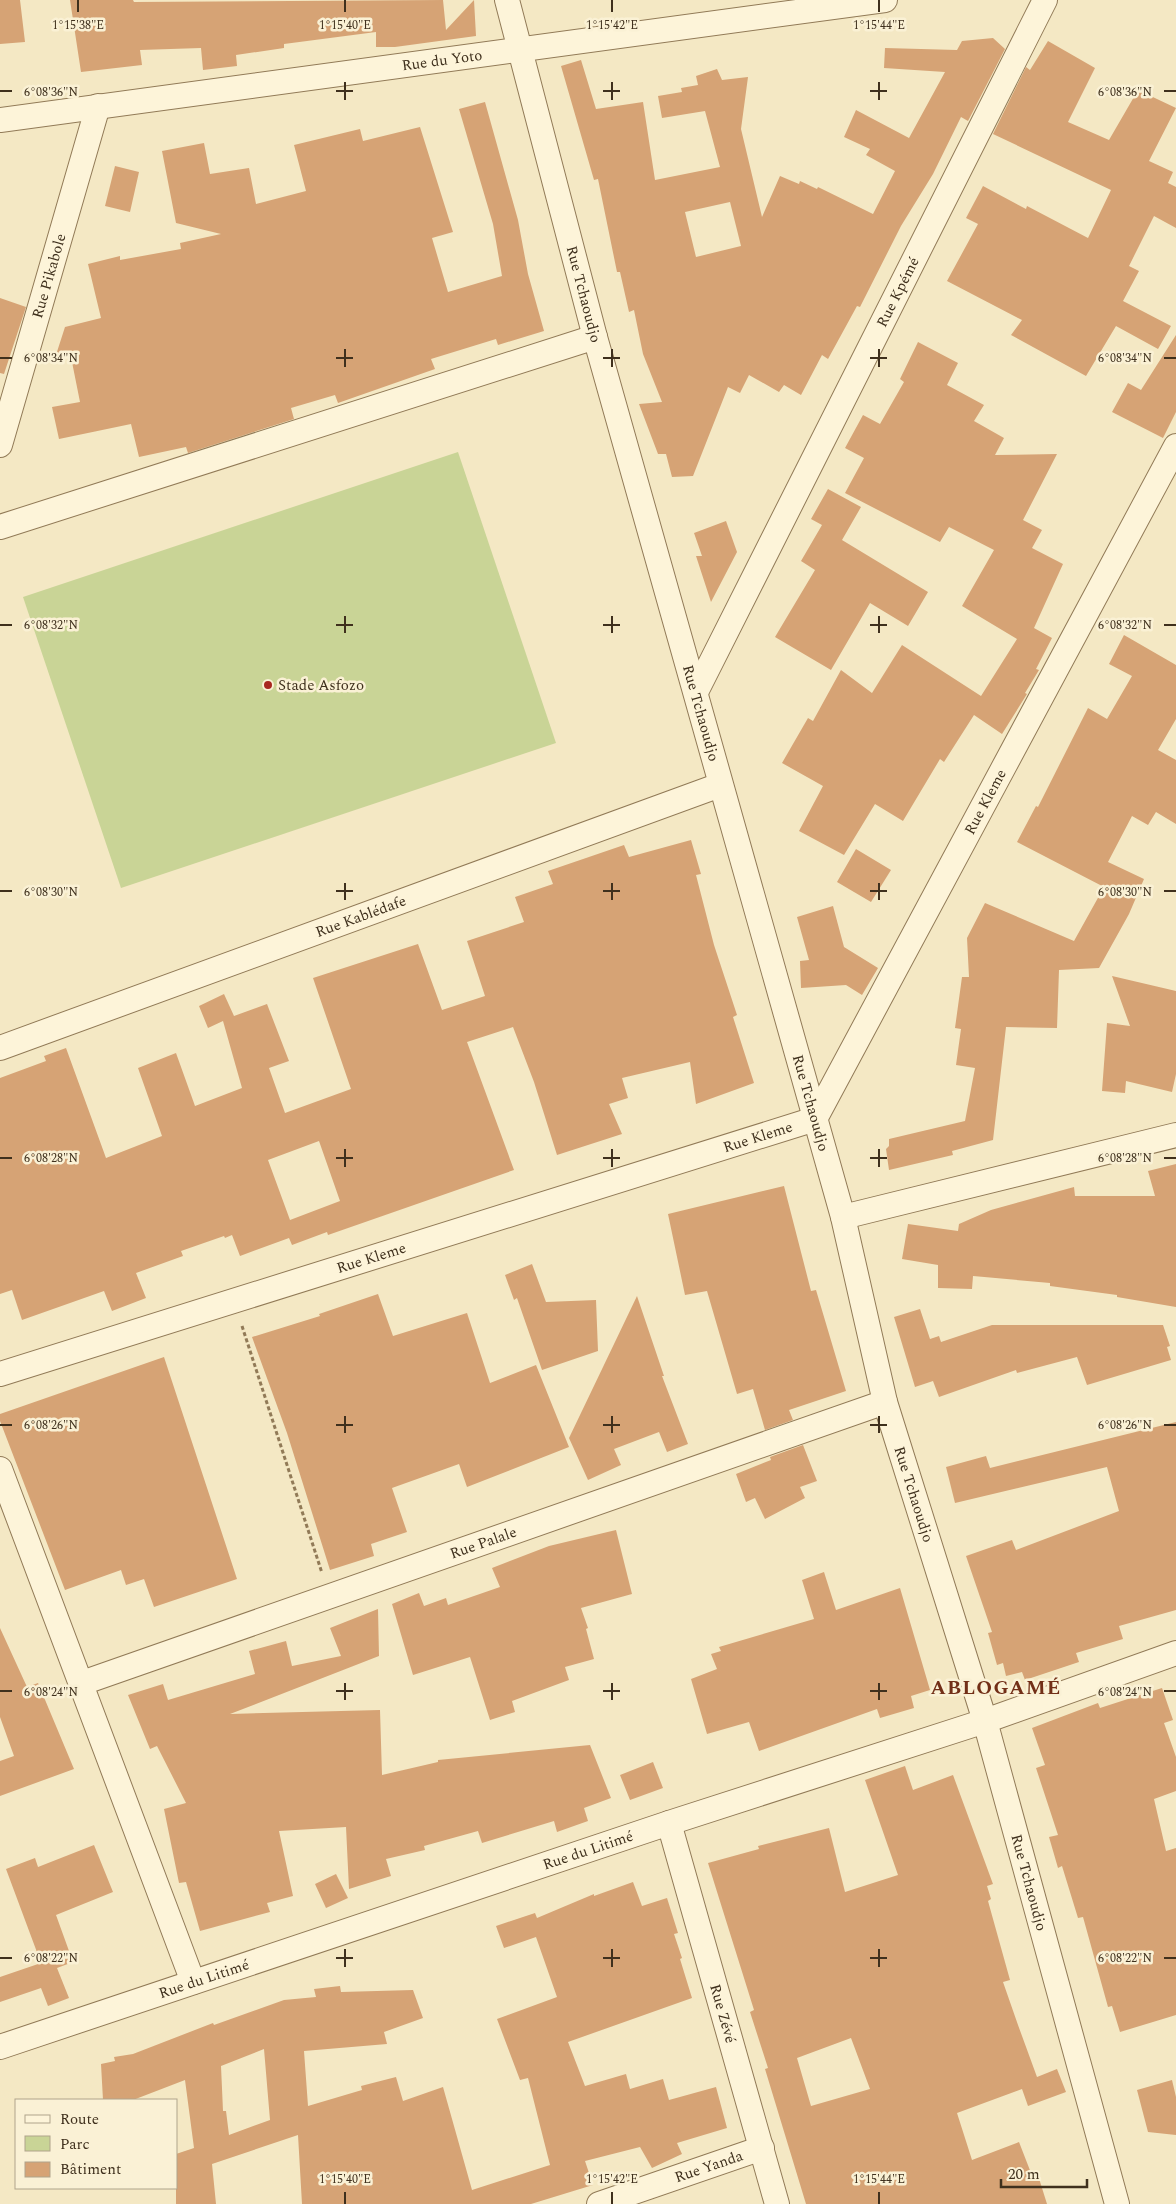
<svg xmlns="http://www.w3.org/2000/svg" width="1176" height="2204" font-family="Spectral,serif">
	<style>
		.green { fill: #c9d496 }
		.building { fill: #d6a375; fill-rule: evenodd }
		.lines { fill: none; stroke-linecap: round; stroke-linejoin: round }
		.street-casing { stroke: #917a57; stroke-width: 26 }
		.path { stroke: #917a57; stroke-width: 3; stroke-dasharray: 4 2.5; stroke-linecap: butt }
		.street { stroke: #fdf4d9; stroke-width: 24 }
		.ticks { fill: none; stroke: #3f301d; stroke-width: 2 }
		.poi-dot { fill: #a8271f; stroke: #faf1d5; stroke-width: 2 }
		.labels { text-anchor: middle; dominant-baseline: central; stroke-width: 5; stroke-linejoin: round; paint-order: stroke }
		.street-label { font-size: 15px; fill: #3f301d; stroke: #faf1d5 }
		.poi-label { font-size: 15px; fill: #3f301d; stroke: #faf1d5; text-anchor: start }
		.district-label { font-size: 20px; font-weight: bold; letter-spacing: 1px; fill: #722f17; stroke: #faf1d5 }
		.ticks-label { font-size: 12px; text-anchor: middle; fill: #3f301d; stroke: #faf1d5; stroke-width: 5; stroke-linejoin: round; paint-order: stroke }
	</style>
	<rect width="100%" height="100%" fill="#f4e8c4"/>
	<!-- green -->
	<path class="green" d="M458,452L556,743L121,888L23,597Z"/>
	<!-- building -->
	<path class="building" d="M0,0H20L25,42L0,44Z
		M70,0H133L134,2L443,0L446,30L474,0L476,36L395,47H376V32L284,44V48L236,55L237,66L203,70L201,48L140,50L142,65L81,72Z
		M993,38L1005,49L968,121L961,117L933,174L901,226L860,307L857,306L828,359L822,355L801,395L784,385L779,392L749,375L740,393L728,387L693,476L672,477L666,454H658L639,404L662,402L643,354L634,310L629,312L620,272H617L598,179L594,180L561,66L581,60L596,109L643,102L655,180L720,167L705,111L662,118L658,96L682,92L681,88L698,85L696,76L717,69L722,80L748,77L741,129L762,217L780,176L799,184L800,181L817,189L818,187L873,214L895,171L866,155L870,149L844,137L856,110L909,138L945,72L884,68L885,48L957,50L962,41ZM730,202L741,246L696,257L685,212Z
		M1048,41L1095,68L1068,122L1109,140L1138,90L1176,108L1149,161L1173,172L1168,183L1176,187V228L1154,216L1129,266L1139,271L1123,301L1171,326L1158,349L1116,326L1086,376L1011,335L1022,320L947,281L978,224L966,218L983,186L1026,209L1027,206L1088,238L1111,190L993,134L1026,67L1030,70Z
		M485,102L518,220L528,274L544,331L498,345L496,339L431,359L435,369L338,403L335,395L291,408L294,419L188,453L186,447L139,457L131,424L59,439L52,407L80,402L71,357L55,358L65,327L101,318L88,264L120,256V260L181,249L180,243L221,234L176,223L162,151L204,143L210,174L249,168L256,204L306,191L294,145L360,129L363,141L420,127L453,232L432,238L448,292L502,276L493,224L459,109Z
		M115,166L139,172L130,212L105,206Z
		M0,298L26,307L4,374L0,373Z
		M1176,335V412L1163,438L1112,412L1128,383L1141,390Z
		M918,342L958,363L947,385L984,405L974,421L1004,438L995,455L1057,454L1023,520L1042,530L1032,548L1063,564L1034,628L1052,638L1036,669L1039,670L1025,693L1027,694L1002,734L974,715L944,762L940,759L903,821L875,804L844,855L799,831L823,786L782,763L808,718L813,721L841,670L872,693L902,645L981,696L1017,639L962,606L994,550L949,527L940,542L845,493L864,458L845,448L863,415L880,424L904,382L900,379Z
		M828,489L861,507L842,540L928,592L908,626L870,603L831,670L775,637L815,570L801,561L822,525L811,519Z
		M726,521L737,552L711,602L696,556H702L694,533Z
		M1124,635L1176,665V719L1158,750L1176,760V824L1156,812L1148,825L1132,816L1108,862L1144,879L1129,914L1099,968L1059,970L1057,1028L1006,1027L993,1140L952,1151L953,1155L889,1170L886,1149L889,1146V1139L965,1121L975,1068L956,1065L961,1029L955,1028L962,977H969L967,938L985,903L1074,941L1104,887L1017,842L1036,806L1038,807L1088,708L1107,719L1132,676L1109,664Z
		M691,840L701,874L696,875L714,945L737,1015L733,1017L754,1083L696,1104L690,1062L622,1078L628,1098L609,1104L622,1134L557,1155L534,1082L513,1027L467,1042L514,1170L328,1235L327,1232L292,1245L289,1238L240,1256L232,1235L225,1238L224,1236L181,1251L183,1256L136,1273L146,1298L112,1311L104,1291L22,1320L12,1290L0,1294V1078L46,1061L44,1056L66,1048L106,1158L162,1136L138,1068L176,1053L195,1106L242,1088L223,1021L208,1028L199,1006L224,994L234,1016L267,1004L289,1061L269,1068L285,1113L351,1089L313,978L418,944L442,1010L485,996L467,941L524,922L515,897L553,884L548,871L624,845L629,857ZM319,1141L340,1201L290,1220L268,1160Z
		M856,849L891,870L871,902L837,882Z
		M833,906L844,947L878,968L862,995L846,985L801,988L800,961L809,960L797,917Z
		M1112,976L1176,991V1074L1172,1092L1126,1081L1125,1093L1102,1091L1107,1023L1130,1026Z
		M1176,1164V1307L1117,1297V1295L1050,1286V1283L973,1276L972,1289L938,1288V1265L902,1259L908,1224L958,1231L959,1224L991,1210L1074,1187L1075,1196H1155L1148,1171Z
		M784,1186L811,1291L816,1290L846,1391L789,1410L793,1420L765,1430L753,1389L737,1394L707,1291L685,1295L668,1214Z
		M532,1264L546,1302L596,1300L598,1351L542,1370L517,1298L514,1300L505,1275Z
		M378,1294L393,1336L467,1313L490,1383L536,1365L569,1447L467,1487L459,1464L392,1488L407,1532L371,1544L374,1556L330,1570L287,1433L252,1337L320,1316L319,1314Z
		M637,1296L664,1376H662L688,1444L667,1452L659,1432L614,1449L621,1465L588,1480L569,1438Z
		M920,1309L930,1339L939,1336L941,1342L992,1325H1163L1170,1346L1167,1347L1171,1360L1087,1385L1077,1357L1017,1373L1016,1370L939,1397L933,1381L915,1387L894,1317Z
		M164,1357L237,1579L154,1607L144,1579L126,1585L121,1570L65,1590L0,1421V1414Z
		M1176,1422V1610L1119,1626L1123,1639L1076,1653L1079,1662L1025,1680L1022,1672L1006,1676L1003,1663L997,1665L988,1633L992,1632L966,1556L1012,1540L1016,1550L1119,1511L1107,1467L955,1503L946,1467L986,1456L990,1468Z
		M803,1445L817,1481L800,1487L805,1498L765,1519L755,1498L746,1502L736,1474L771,1460L770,1457Z
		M616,1530L632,1594L581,1608L588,1628L586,1629L594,1659L565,1667L569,1680L512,1701L515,1712L490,1720L470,1657L413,1675L392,1604L419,1593L424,1606L446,1598L448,1605L500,1587L492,1568L549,1546Z
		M824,1572L836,1610L900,1588L930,1690L911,1696L914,1708L880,1718L877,1709L759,1751L749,1722L707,1734L691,1679L717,1669L711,1654L721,1651L719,1647L814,1619L802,1580Z
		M378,1609L379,1656L230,1714L380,1710L382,1775L438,1762V1760L590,1745L611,1798L584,1808L588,1821L557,1832L554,1821L482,1843L478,1831L424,1846L425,1850L386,1859L391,1876L349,1889L346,1827L279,1831L293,1896L267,1903L270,1912L200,1931L186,1882L179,1883L164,1809L186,1803L157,1746L150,1749L128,1695L163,1684L168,1700L255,1674L249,1651L286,1641L292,1666L341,1656L330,1628Z
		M0,1628L27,1687L38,1683L74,1769L0,1796V1761L14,1756L0,1717Z
		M1162,1688L1173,1720L1164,1723L1176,1757V1791L1154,1799L1166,1851L1176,1848V2015L1120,2032L1112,2006L1108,2007L1083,1917L1078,1918L1062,1866L1058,1868L1049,1837L1058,1835L1036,1768L1045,1765L1032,1728L1098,1703L1100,1708Z
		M653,1762L663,1788L630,1800L620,1775Z
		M905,1766L913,1790L953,1775L993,1884L987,1886L991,1899L988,1901L1010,1980L1003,1982L1018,2025L1037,2077L1057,2069L1066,2092L1028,2106L1022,2089L957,2113L972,2160L1019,2142L1031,2173L1037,2172L1047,2204H806L765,2069L768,2068L750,2012L754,2010L708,1863L759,1849L758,1846L829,1828L845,1892L898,1875L865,1780ZM851,2038L870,2089L811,2106L797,2058Z
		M94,1845L113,1892L56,1915L73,1962L57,1968L69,1998L48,2006L41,1988L0,2002V1977L41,1963L6,1869L35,1858L38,1867Z
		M336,1874L348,1898L326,1908L315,1884Z
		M633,1882L642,1906L667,1898L678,1933L674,1934L682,1958L680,1959L692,1998L568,2042L585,2086L626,2074L630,2089L663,2079L669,2100L716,2087L727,2128L677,2143L682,2154L652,2168L640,2147L585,2161L593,2185L531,2204H302L298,2135L212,2164L216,2204H176V2154L194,2148L185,2080L133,2100H103L101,2064L115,2061L114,2057L133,2054L213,2023L214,2025L284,2000L316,1997L314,1989L340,1986L341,1992L413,1990L423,2018L384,2032L387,2044L304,2051L308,2106L362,2090L361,2086L396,2077L403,2101L443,2087L472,2190L550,2165L528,2078L520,2080L497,2019L557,1997L536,1937L504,1948L496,1926L535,1913L537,1918L594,1894V1896ZM264,2049L270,2120L229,2135L226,2111H223L221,2066Z
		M1172,2080L1176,2097V2135L1148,2132L1137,2090Z"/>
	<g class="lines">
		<!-- street casing -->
		<g class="street-casing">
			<g id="street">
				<path id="s1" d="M507,0L595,337L843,1217L885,1402L985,1721L1117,2204"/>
				<path id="s2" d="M0,120L885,0"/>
				<path id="s3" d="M0,445L98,106"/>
				<path d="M0,527L595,337"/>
				<path id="s4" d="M696,692L1045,0"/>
				<path id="s5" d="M0,1048L720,785"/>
				<path d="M843,1217L1176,1135"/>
				<path id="s6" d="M0,1374L815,1119L1176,446"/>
				<path d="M0,1469L193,1982"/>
				<path id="s7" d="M82,1683L885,1402"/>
				<path id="s8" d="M669,1823L777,2204"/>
				<path id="s9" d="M0,2047L669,1823L985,1721L1176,1653"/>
				<path id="s10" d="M599,2204L762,2148"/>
			</g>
		</g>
		<!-- path -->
		<path class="path" d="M242,1326L322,1573"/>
		<!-- street -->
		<use href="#street" class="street"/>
	</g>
	<!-- ticks -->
	<path class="ticks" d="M78,0V12M345,0V12M612,0V12M879,0V12M345,82V100M612,82V100M879,82V100M0,91H12M336,91H353M603,91H620M870,91H887M1164,91H1176M345,349V367M612,349V367M879,349V367M0,358H12M336,358H353M603,358H620M870,358H887M1164,358H1176M345,616V633M612,616V633M879,616V633M0,625H12M336,625H353M603,625H620M870,625H887M1164,625H1176M345,883V900M612,883V900M879,883V900M0,891H12M336,891H353M603,891H620M870,891H887M1164,891H1176M345,1149V1167M612,1149V1167M879,1149V1167M0,1158H12M336,1158H353M603,1158H620M870,1158H887M1164,1158H1176M345,1416V1433M612,1416V1433M879,1416V1433M0,1425H12M336,1425H353M603,1425H620M870,1425H887M1164,1425H1176M345,1683V1700M612,1683V1700M879,1683V1700M0,1691H12M336,1691H353M603,1691H620M870,1691H887M1164,1691H1176M345,1949V1967M612,1949V1967M879,1949V1967M0,1958H12M336,1958H353M603,1958H620M870,1958H887M1164,1958H1176M345,2192V2204M612,2192V2204M879,2192V2204"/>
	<!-- markers -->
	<circle class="poi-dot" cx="268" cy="685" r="5"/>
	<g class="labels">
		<!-- street labels -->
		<g class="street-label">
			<text stroke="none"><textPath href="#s2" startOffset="446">Rue du Yoto</textPath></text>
			<text stroke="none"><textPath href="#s3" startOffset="176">Rue Pikabole</textPath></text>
			<text stroke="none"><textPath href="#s4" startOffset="448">Rue Kpémé</textPath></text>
			<text stroke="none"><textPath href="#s1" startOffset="304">Rue Tchaoudjo</textPath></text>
			<text stroke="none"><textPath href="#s1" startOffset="739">Rue Tchaoudjo</textPath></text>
			<text stroke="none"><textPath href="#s6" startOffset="1214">Rue Kleme</textPath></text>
			<text stroke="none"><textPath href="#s5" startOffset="384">Rue Kablédafe</textPath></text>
			<text stroke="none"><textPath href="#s1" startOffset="1144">Rue Tchaoudjo</textPath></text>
			<text stroke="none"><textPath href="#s6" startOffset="794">Rue Kleme</textPath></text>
			<text stroke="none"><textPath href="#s6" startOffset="389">Rue Kleme</textPath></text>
			<text stroke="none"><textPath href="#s1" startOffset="1549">Rue Tchaoudjo</textPath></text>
			<text stroke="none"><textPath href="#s7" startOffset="425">Rue Palale</textPath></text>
			<text stroke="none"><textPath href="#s9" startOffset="620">Rue du Litimé</textPath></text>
			<text stroke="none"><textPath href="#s1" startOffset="1954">Rue Tchaoudjo</textPath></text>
			<text stroke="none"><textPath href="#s9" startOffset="215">Rue du Litimé</textPath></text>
			<text stroke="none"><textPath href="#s8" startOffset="198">Rue Zévé</textPath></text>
			<text stroke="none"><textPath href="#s10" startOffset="116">Rue Yanda</textPath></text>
		</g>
		<!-- poi labels -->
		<g class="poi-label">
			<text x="278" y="685">Stade Asfozo</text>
		</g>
		<!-- district labels -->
		<g class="district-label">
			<text x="996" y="1688">ABLOGAMÉ</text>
		</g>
	</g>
	<g class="ticks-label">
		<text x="78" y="29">1°15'38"E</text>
		<text x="345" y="29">1°15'40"E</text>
		<text x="612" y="29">1°15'42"E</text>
		<text x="879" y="29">1°15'44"E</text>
		<text x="51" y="96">6°08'36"N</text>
		<text x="1125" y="96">6°08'36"N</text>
		<text x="51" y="362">6°08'34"N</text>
		<text x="1125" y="362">6°08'34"N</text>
		<text x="51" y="629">6°08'32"N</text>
		<text x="1125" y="629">6°08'32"N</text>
		<text x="51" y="896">6°08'30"N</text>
		<text x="1125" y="896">6°08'30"N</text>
		<text x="51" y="1162">6°08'28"N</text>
		<text x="1125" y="1162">6°08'28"N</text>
		<text x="51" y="1429">6°08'26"N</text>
		<text x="1125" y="1429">6°08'26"N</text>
		<text x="51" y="1696">6°08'24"N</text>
		<text x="1125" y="1696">6°08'24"N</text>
		<text x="51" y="1962">6°08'22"N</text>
		<text x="1125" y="1962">6°08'22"N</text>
		<text x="345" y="2183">1°15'40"E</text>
		<text x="612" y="2183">1°15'42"E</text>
		<text x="879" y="2183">1°15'44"E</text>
	</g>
	<!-- legend -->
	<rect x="15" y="2099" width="162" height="90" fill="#faf1d5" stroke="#afa48b"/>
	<rect x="25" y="2115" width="25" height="8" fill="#fdf4d9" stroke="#afa48b"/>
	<text x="60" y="2124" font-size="15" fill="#3f301d">Route</text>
	<rect x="25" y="2136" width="25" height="15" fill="#c9d496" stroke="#afa48b"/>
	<text x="60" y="2149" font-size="15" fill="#3f301d">Parc</text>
	<rect x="25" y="2162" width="25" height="15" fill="#d6a375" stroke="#afa48b"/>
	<text x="60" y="2174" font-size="15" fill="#3f301d">Bâtiment</text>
	<!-- scale -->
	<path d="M1001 2179v8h86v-8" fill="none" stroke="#3f301d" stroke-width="2.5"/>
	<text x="1008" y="2179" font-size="15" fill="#3f301d" stroke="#faf1d5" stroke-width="4" paint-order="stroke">20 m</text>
</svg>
